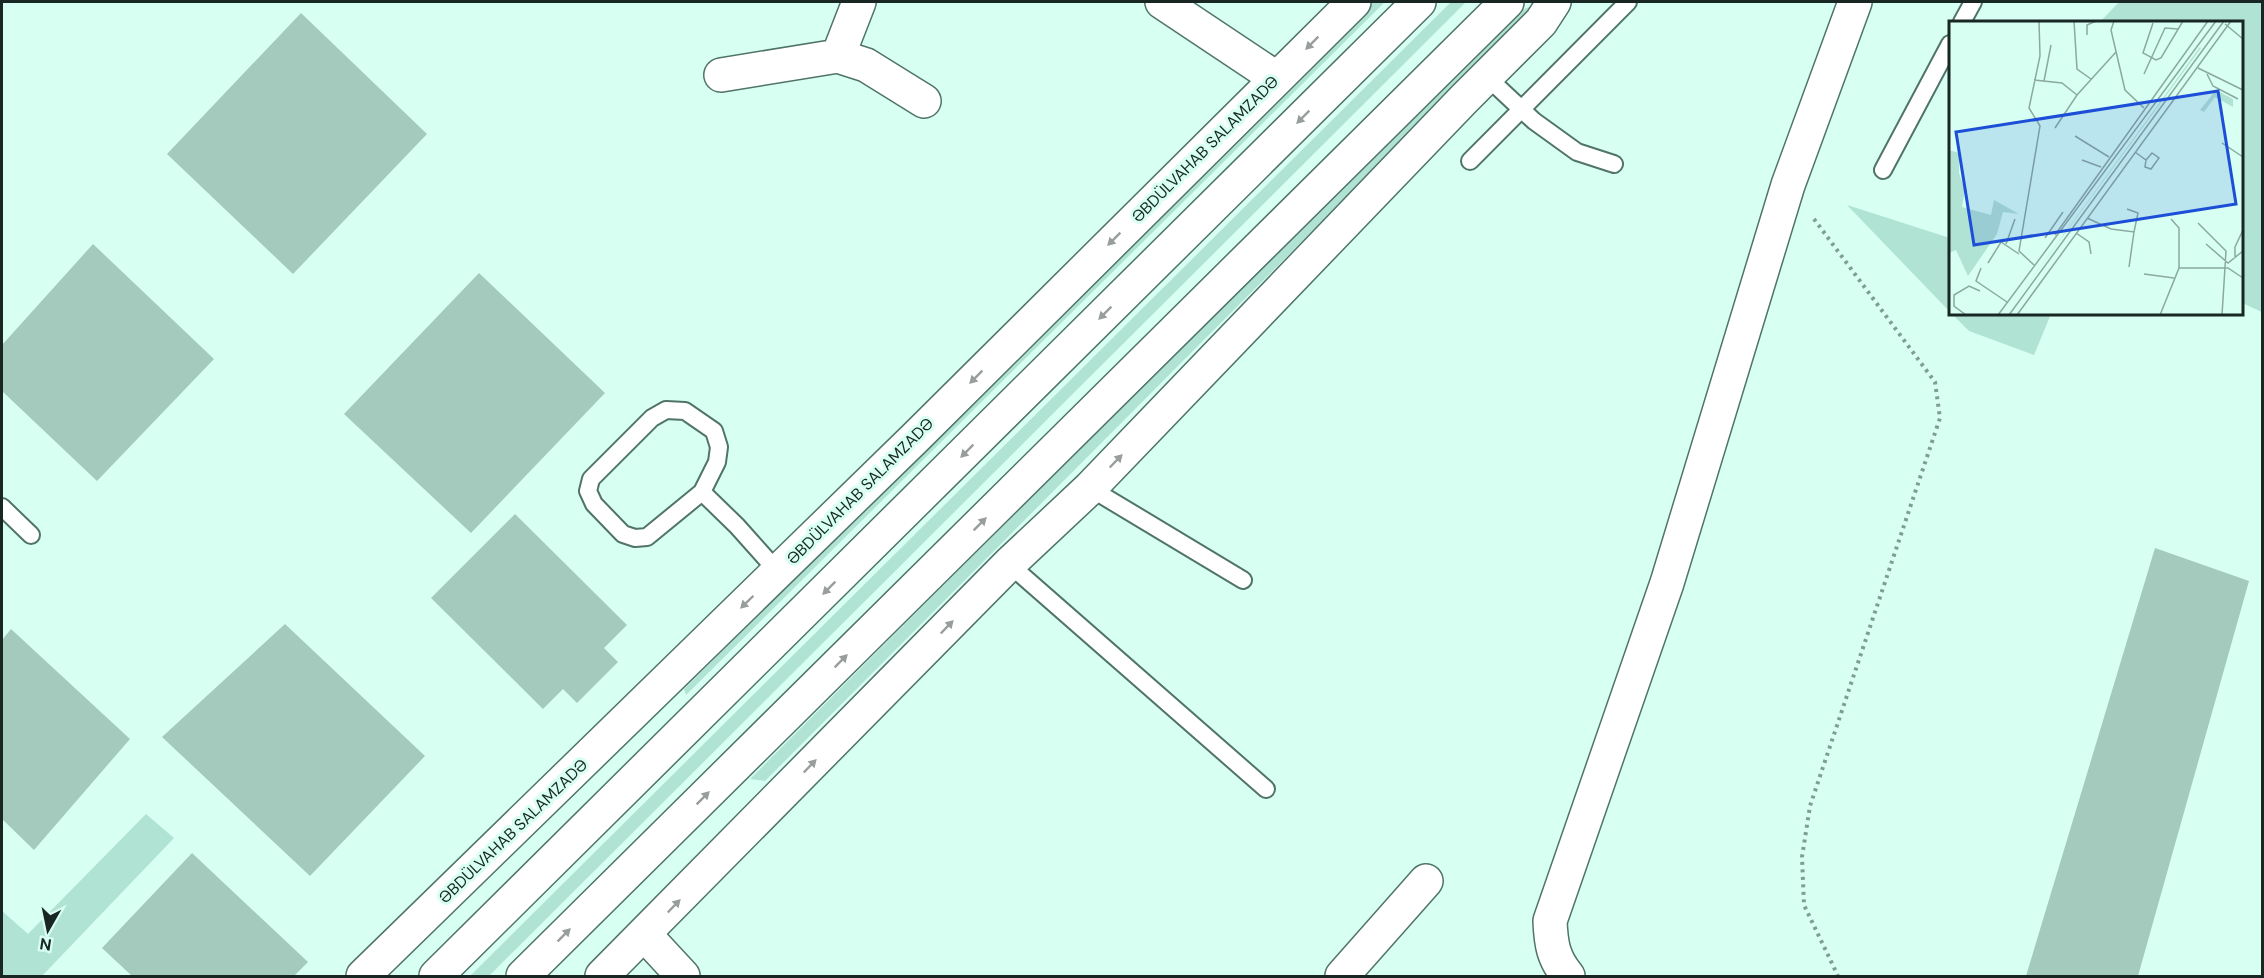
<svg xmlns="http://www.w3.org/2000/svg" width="2264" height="978" font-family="'DM Sans',sans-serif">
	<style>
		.green { fill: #b0e3d3 }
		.building { fill: #a4cabe }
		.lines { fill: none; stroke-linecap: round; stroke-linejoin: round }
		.service-casing { stroke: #507469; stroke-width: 20 }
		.minor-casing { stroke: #507469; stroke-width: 36 }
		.secondary-casing { stroke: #507469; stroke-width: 36 }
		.primary-casing { stroke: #507469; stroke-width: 36 }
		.path { stroke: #809d94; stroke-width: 4; stroke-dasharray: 3 4.5; stroke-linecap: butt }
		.service { stroke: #fff; stroke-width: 16 }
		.minor { stroke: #fff; stroke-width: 33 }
		.secondary { stroke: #fff; stroke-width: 33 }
		.primary { stroke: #fff; stroke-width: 33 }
		.oneway { fill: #979e9c }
		.labels { text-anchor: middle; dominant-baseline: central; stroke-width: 6; stroke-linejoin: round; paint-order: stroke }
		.street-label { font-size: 16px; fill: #182723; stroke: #d7fff2 }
		.inset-road { fill: none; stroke: #8ba99f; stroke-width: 1.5 }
		.view { fill: #1d4ed8; fill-opacity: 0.15; stroke: #1d4ed8; stroke-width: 3 }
		.inset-edge { fill: none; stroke: #182723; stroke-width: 3 }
	</style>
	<rect width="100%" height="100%" fill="#d7fff2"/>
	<!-- green -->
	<path class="green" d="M1373,2H1385L686,695L684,689Z
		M1451,2H1466L489,976H470Z
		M2119,2H2262V312L2242,303V22H2100Z
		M1538,4L765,781L750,779L1516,12Z
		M1847,205L1950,238V312Z
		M1952,314H2051L2034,355L1969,331Z
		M146,814L174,838L42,976H2V911L28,934Z"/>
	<!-- building -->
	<path class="building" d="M301,13L427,134L293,274L167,154Z
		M93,244L214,359L97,481L2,391V345Z
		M479,273L605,393L471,533L344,414Z
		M515,514L627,625L604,648L618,662L577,703L563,689L543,709L431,598Z
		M2155,548L2249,581L2138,976H2026Z
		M285,624L425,756L310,876L162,737Z
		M11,629L130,739L34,850L2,819V640Z
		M192,853L308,962L294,976H132L102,948Z"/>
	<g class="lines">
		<!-- service casing -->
		<g class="service-casing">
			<path id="service" d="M1962,22L1973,2
				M1487,77L1534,121L1577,152L1614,164
				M1470,161L1628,2
				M1883,170L1950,44
				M1090,488L1243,580
				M702,492L717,462L719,447L714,431L685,411L666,410L652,418L591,479L588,491L594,504L623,534L635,538L647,537L702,492L737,526L778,572
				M2,507L31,535
				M1009,564L1266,789"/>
		</g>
		<!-- minor casing -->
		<g class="minor-casing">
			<path id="minor" d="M859,2L838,56L866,65L924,101
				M1162,2L1276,78
				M721,75L838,56
				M645,935L683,976
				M1342,976L1426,881
				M1568,976C1553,958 1551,944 1550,921L1667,583L1788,185L1855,2"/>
		</g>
		<!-- secondary casing -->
		<g class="secondary-casing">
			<path id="secondary" d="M363,976L917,436L1354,2
				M602,976L1009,564L1090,488L1464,99L1541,22L1554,2"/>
		</g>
		<!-- primary casing -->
		<g class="primary-casing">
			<path id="primary" d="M436,976L1419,2
				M523,976L1507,2"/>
		</g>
		<!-- path -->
		<path class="path" d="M1814,219L1935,382L1940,418L1810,806L1802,857L1804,905L1838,976"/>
		<!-- service -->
		<use href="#service" class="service"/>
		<!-- minor -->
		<use href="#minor" class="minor"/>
		<!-- secondary -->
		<use href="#secondary" class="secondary"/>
		<!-- primary -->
		<use href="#primary" class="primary"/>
	</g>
	<!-- one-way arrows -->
	<defs><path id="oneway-solid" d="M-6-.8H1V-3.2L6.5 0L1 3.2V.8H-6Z" transform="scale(1.5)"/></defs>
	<g class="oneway">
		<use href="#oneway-solid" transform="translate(1312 43) rotate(135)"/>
		<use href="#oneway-solid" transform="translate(1303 117) rotate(135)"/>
		<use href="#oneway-solid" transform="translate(1114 239) rotate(135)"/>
		<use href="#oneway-solid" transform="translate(1105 313) rotate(135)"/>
		<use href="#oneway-solid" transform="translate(976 377) rotate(135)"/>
		<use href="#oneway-solid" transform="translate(967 451) rotate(135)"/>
		<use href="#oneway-solid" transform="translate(1116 461) rotate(-46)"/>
		<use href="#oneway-solid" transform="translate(980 524) rotate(-45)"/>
		<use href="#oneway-solid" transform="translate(829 588) rotate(135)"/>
		<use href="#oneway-solid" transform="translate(747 602) rotate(136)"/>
		<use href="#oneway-solid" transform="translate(947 627) rotate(-46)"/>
		<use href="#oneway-solid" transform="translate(841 661) rotate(-45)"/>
		<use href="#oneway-solid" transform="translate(810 766) rotate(-46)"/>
		<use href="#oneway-solid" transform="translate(703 798) rotate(-45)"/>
		<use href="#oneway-solid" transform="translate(674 906) rotate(-46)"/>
		<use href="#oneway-solid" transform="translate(564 935) rotate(-45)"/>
	</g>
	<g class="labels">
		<!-- street labels -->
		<g class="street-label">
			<text transform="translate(1205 149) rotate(-45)">ƏBDÜLVAHAB SALAMZADƏ</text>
			<text transform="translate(860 491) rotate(-45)">ƏBDÜLVAHAB SALAMZADƏ</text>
			<text transform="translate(513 831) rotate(-44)">ƏBDÜLVAHAB SALAMZADƏ</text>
		</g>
	</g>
	<!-- overview -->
	<g transform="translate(1949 21)">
		<rect width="294" height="294" fill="#d7fff2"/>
		<path d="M251,26L252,27L56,294ZM267,69L284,78V86L266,76L255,91L251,89ZM0,129L10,132V152L16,169L13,186L42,194L45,179L70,193L54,191L48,213L19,255L7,229L0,232Z" fill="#b0e3d3"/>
		<path class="inset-road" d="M125,0L128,48L142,58M165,0L162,9L176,69L195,87M204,2L194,32L207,39L212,37L234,0M276,3L294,18M138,14V4L147,0M249,47L294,69M195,53L216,7L229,8M258,53L264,65L289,78M85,59L113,62L128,74M95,60L102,24M106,107L128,74L167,31M126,115L160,136M273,122L294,136M186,131L197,139L203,132L210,137L202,148L196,146L197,139M133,139L152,146M138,197L162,208L185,211L189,192L178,188M249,202L277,230L273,294M127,212L140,221L142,233M106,214L259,0M96,217L114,191M57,223L66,198M257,223L279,242L294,230M286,237V226L294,209M39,242L52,221L70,233M85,244L70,230L91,105L80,87L91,35L90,0M180,246L185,211M32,247L27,260L58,281M230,247H279L294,257M195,253L225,257M17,294L5,285V274L20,265L31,270M49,294L267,0M60,294L275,0M68,294L282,0M211,294L230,247V207L222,198"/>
		<path class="view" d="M269,70L287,183L25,224L7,111Z"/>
		<rect width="294" height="294" class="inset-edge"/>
	</g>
	<!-- border -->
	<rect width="2264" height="978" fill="none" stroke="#182723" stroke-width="6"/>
	<!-- north arrow -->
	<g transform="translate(48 930) rotate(189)" stroke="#d7fff2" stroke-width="4.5" paint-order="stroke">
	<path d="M0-4.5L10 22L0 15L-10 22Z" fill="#182723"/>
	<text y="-9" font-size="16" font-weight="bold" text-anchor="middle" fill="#182723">N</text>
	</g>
</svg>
